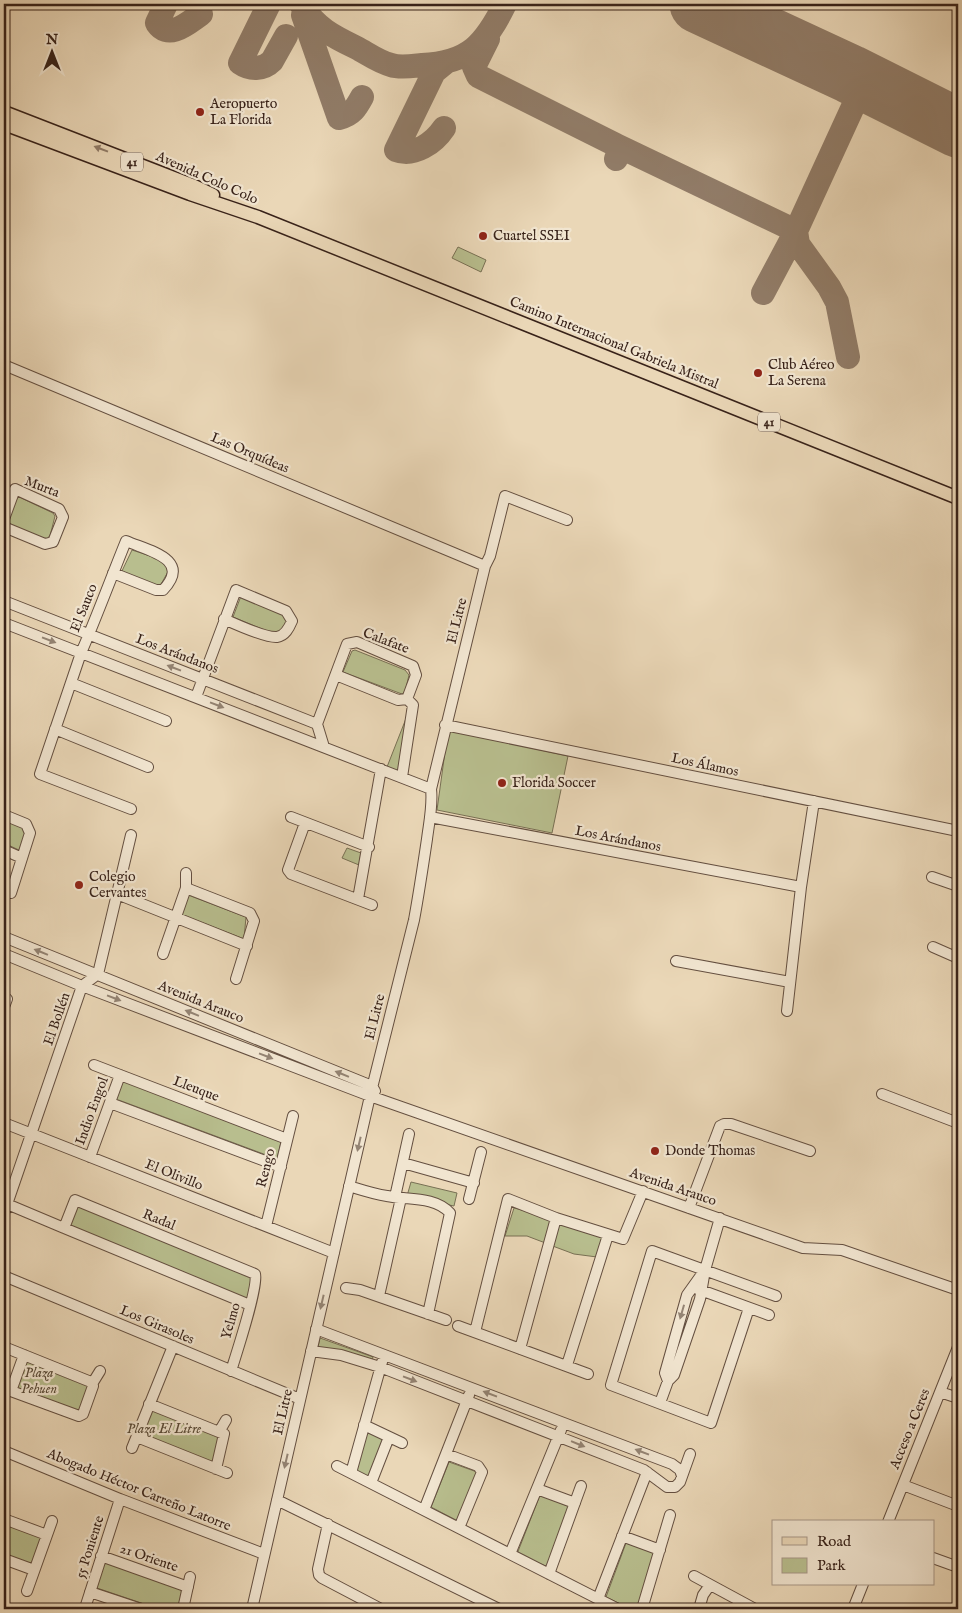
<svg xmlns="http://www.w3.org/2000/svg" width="962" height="1613" font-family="'IM FELL English',serif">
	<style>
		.green { fill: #b8be8e; stroke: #787054 }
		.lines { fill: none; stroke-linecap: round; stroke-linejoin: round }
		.taxiway { stroke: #917c68; stroke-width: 24 }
		.runway { stroke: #917c68; stroke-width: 59 }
		.minor-casing { stroke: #644f40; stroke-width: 12 }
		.major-casing { stroke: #382219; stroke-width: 15 }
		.minor { stroke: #f1e5d0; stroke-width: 10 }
		.major { stroke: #ead7b7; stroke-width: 12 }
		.oneway { fill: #917c68 }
		.oneway2 { fill: #948474 }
		.poi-dot { fill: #8f2418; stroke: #f1e5d0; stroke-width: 2 }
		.labels { text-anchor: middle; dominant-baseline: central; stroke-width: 4.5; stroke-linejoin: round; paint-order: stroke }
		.shield { fill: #f1e5d0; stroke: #705c50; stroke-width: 1 }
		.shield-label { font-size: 12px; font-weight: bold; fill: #382219 }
		.poi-label { font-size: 14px; fill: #382219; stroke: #f1e5d0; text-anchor: start }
		.street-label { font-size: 14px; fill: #382219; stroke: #f1e5d0 }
		.park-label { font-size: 14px; font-style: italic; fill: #584936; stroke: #f1e5d0 }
	</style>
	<rect width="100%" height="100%" fill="#ead7b7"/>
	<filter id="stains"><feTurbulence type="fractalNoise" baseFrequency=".004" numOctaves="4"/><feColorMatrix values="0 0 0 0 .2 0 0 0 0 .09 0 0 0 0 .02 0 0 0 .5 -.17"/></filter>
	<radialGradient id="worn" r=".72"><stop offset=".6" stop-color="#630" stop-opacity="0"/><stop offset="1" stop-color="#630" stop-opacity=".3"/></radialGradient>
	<!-- green -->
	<path class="green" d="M458,247L486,260L481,272L452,258Z
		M17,496L53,513L55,516L50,536L46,539L6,524Z
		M132,550L165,561L169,570L160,586L156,587L121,573Z
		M241,596L284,615L287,621L285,628L274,634L233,617Z
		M355,650L405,670L409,675L405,692L402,694L343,672L352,651Z
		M407,716L401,772L387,767Z
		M448,730L568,756L552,833L437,810Z
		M4,820L22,826L25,832L21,851L4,843Z
		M347,848L361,853L359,865L342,858Z
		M188,895L246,917L244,939L180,914Z
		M123,1081L281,1142L277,1159L116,1099Z
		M411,1182L457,1193L454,1206L407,1196Z
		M78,1202L254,1277L248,1301L69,1227Z
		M514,1208L555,1218L548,1244L527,1236H505Z
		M557,1219L604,1234L597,1257L574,1254L550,1245Z
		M320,1338L373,1357L372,1361L318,1347Z
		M28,1360L87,1383L91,1388L78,1413L18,1390L17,1388L24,1363Z
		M155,1409L218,1435L220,1439L214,1461L211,1463L143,1437L142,1433L150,1410Z
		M367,1431L384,1439L368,1477L356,1470Z
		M449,1462L477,1472L458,1521L431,1507Z
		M540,1495L570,1507L548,1567L517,1554Z
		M4,1522L39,1534L42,1539L34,1562L29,1565L4,1557Z
		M626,1543L655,1553L638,1609H631L606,1597Z
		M108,1562L180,1588L182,1593L178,1609H159L97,1588L96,1583L102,1563Z"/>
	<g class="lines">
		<!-- taxiway -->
		<path class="taxiway" d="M166,4L157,23C169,41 189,22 201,14
			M269,4L240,63C250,70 263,70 272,61L286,36
			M301,4C316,28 332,36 357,48C368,54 379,62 391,65C400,68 412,66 422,65C469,63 485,44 505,4
			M303,15L339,118C352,115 356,108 362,97
			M488,39L474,67L478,76L616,145L619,150L616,159
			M850,74L857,87V98
			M444,128C434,143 414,157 396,150L434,72L445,63
			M619,148L616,145L796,231L798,244L829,287L837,302L848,357
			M763,293L796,231L857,98L865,90L880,89"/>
		<!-- runway -->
		<path class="runway" d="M699,4L850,74L958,128"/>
		<!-- minor casing -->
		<g class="minor-casing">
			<path id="minor" d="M4,365L485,566
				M4,519L15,489L59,509L63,517L53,542L45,544L4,527
				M113,573L156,590H163C192,559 149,551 126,541C111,578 97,616 81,653L40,774L131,809
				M4,601L317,724
				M4,623L431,789
				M71,683L166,721
				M196,697L236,590L286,611L292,621C289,628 285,636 277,637C266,638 235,624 224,619
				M317,724L347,644L357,642L413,666L416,675L407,699L398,700L336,675
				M317,724L324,747
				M445,725L958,831
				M55,729L148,767
				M402,777L413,705L407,699
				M4,815L26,824L30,833L11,893
				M291,817L369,847
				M430,817L801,887
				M305,823L288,870L291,874L372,905
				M4,850L22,858
				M932,877L958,886
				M186,888L250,913L254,921L236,979
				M117,894L247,946
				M358,899L381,769
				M4,937L372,1086L375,1091
				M933,947L958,958
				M4,954L82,986L370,1096L803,1248L842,1250L958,1290
				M163,954L186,888V873
				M676,961L790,982
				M4,1007L7,999
				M787,1011L801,887L814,801
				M94,1065L287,1139
				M882,1094L958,1123
				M110,1103L281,1167
				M4,1123L334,1253
				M90,1157L120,1075
				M403,1163L474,1183
				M349,1186C362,1190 374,1194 387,1196C407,1200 435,1196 450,1213L428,1314
				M395,1197L409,1134
				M469,1199L481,1152
				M7,1204L64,1228
				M689,1208L720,1126L724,1124H731L810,1151
				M4,1213L82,986L98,974L131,835
				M266,1226L293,1116
				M4,1276L300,1399
				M346,1288L360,1290L446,1320
				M695,1288L769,1315
				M379,1296L401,1198
				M749,1308L711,1423L611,1385L652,1251L776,1296
				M458,1326L588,1374
				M316,1329L672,1464L680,1470L682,1476
				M475,1332L508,1199L556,1218
				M4,1347L91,1382L93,1386L83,1414L79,1416L11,1391L24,1355
				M520,1349L556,1218L623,1239L643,1191
				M311,1351L341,1355L380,1367L644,1470L667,1487H675L680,1482L690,1454
				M567,1365L608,1235
				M231,1371C236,1355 259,1285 255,1274L75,1200L64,1228L250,1305
				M668,1381L665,1373L687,1295L702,1274
				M92,1384L100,1371
				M940,1392L958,1398
				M660,1403L668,1381L674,1375L700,1299L705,1270L720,1218
				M149,1404L224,1434L216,1469
				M364,1425L402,1443
				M219,1432L226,1420
				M137,1437L227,1473
				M132,1448L173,1346
				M4,1451L120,1499L264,1554
				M446,1454L478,1466L482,1472L459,1528
				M337,1466L618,1609
				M351,1473L382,1362
				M371,1483L389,1437
				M903,1485L958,1506
				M537,1489L575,1503
				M277,1500L499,1609
				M424,1510L469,1395
				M4,1519L47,1535
				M888,1522L958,1347
				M328,1524L318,1569L319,1575L322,1578L381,1609
				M622,1536L660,1550
				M510,1554L561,1430
				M101,1556L188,1587
				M933,1558L958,1567
				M4,1559L34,1570
				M549,1574L581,1486
				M694,1576L755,1609
				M27,1591L52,1521
				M90,1592L141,1609
				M598,1599L647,1472
				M86,1605L120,1499
				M183,1609L190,1577
				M252,1609L370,1096L414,920C419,893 423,866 427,839C429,823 433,805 431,789L485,566L490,556L505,496L567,520
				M642,1609L670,1515
				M699,1609L703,1595L710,1585
				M853,1609L863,1584"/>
		</g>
		<!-- major casing -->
		<g class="major-casing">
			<path id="major" d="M4,112L192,185L213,195
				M4,124L190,194L258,217L958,498"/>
		</g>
		<!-- minor -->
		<use href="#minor" class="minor"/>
		<!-- major -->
		<use href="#major" class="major"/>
	</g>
	<!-- one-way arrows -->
	<defs><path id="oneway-solid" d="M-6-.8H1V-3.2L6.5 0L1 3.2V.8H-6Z" transform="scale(1.25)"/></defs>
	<use class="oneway" href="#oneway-solid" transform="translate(101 149) rotate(-159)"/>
	<g class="oneway2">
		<use href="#oneway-solid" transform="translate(49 640) rotate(21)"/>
		<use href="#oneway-solid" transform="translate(174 668) rotate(-159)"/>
		<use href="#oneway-solid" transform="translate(217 705) rotate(21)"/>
		<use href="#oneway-solid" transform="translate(41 952) rotate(-158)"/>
		<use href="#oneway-solid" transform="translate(114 998) rotate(21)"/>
		<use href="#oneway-solid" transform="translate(192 1013) rotate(-158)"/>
		<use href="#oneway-solid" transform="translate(266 1056) rotate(21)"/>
		<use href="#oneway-solid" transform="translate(342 1074) rotate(-158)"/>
		<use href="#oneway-solid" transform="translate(359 1144) rotate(103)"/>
		<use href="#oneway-solid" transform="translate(322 1302) rotate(103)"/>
		<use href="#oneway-solid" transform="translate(682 1312) rotate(106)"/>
		<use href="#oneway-solid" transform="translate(410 1379) rotate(21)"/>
		<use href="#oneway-solid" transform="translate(490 1394) rotate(-159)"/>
		<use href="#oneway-solid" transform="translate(578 1444) rotate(22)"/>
		<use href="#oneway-solid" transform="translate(642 1452) rotate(-159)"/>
		<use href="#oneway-solid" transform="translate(286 1461) rotate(103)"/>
	</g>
	<!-- markers -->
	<g class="poi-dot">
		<circle cx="200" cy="112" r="5"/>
		<circle cx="483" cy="236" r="5"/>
		<circle cx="758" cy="373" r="5"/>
		<circle cx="502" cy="783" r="5"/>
		<circle cx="79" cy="885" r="5"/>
		<circle cx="655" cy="1151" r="5"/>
	</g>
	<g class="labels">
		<!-- shield labels -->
		<g class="shield">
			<rect x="121" y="152.5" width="22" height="19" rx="4"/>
			<rect x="758" y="412.5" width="22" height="19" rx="4"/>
		</g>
		<g class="shield-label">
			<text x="132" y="162">41</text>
			<text x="769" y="422">41</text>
		</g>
		<!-- poi labels -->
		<g class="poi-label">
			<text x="210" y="104">Aeropuerto<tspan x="210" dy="16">La Florida</tspan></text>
			<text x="493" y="236">Cuartel SSEI</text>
			<text x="768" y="365">Club Aéreo<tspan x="768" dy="16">La Serena</tspan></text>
			<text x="512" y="783">Florida Soccer</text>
			<text x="89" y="877">Colegio<tspan x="89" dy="16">Cervantes</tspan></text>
			<text x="665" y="1151">Donde Thomas</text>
		</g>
		<!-- street labels -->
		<g class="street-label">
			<text transform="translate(207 178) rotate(24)">Avenida Colo Colo</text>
			<text transform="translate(614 343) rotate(22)">Camino Internacional Gabriela Mistral</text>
			<text transform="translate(250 453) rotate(23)">Las Orquídeas</text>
			<text transform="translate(42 487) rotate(21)">Murta</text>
			<text transform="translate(84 608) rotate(-68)">El Sauco</text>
			<text transform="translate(457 621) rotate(-76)">El Litre</text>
			<text transform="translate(386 641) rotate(21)">Calafate</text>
			<text transform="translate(177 654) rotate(21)">Los Arándanos</text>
			<text transform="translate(705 765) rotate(12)">Los Álamos</text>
			<text transform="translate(618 839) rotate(11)">Los Arándanos</text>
			<text transform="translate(201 1002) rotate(22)">Avenida Arauco</text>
			<text transform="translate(375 1017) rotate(-76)">El Litre</text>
			<text transform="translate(57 1019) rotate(-71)">El Bollén</text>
			<text transform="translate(196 1089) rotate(21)">Lleuque</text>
			<text transform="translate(92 1111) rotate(-70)">Indio Engol</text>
			<text transform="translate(266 1168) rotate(-76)">Rengo</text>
			<text transform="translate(174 1175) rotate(22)">El Olivillo</text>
			<text transform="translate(673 1187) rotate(19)">Avenida Arauco</text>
			<text transform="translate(159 1220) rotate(22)">Radal</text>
			<text transform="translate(231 1321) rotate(-74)">Yelmo</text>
			<text transform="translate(157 1325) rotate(23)">Los Girasoles</text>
			<text transform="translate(283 1412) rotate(-77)">El Litre</text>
			<text transform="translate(910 1429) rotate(-68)">Acceso a Ceres</text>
			<text transform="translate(139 1490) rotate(22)">Abogado Héctor Carreño Latorre</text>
			<text transform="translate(90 1547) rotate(-72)">55 Poniente</text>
			<text transform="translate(149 1558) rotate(19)">21 Oriente</text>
		</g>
		<!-- park labels -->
		<g class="park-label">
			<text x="39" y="1373">Plaza<tspan x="39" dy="16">Pehuen</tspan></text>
			<text x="164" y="1429">Plaza El Litre</text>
		</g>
	</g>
	<!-- margin -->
	<rect width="962" height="1613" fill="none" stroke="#ead7b7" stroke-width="20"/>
	<rect x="5" y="5" width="952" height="1603" fill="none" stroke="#382219" stroke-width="2.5"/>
	<rect x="10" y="10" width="942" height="1593" fill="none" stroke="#382219"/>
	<!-- legend -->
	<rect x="772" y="1520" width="162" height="65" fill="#f1e5d0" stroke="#a79787"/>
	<rect x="782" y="1537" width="25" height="8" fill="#ead7b7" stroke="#a79787"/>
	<text x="817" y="1546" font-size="15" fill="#382219">Road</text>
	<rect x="782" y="1558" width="25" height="15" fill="#b8be8e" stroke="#a79787"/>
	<text x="817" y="1570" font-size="15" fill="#382219">Park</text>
	<!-- north arrow -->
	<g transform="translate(52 52)" stroke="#f1e5d0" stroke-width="4" paint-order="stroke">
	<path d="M0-4L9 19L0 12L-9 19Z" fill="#382219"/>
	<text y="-8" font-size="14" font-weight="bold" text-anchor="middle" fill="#382219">N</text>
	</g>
	<rect width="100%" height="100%" filter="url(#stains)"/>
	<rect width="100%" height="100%" fill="url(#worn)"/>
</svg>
